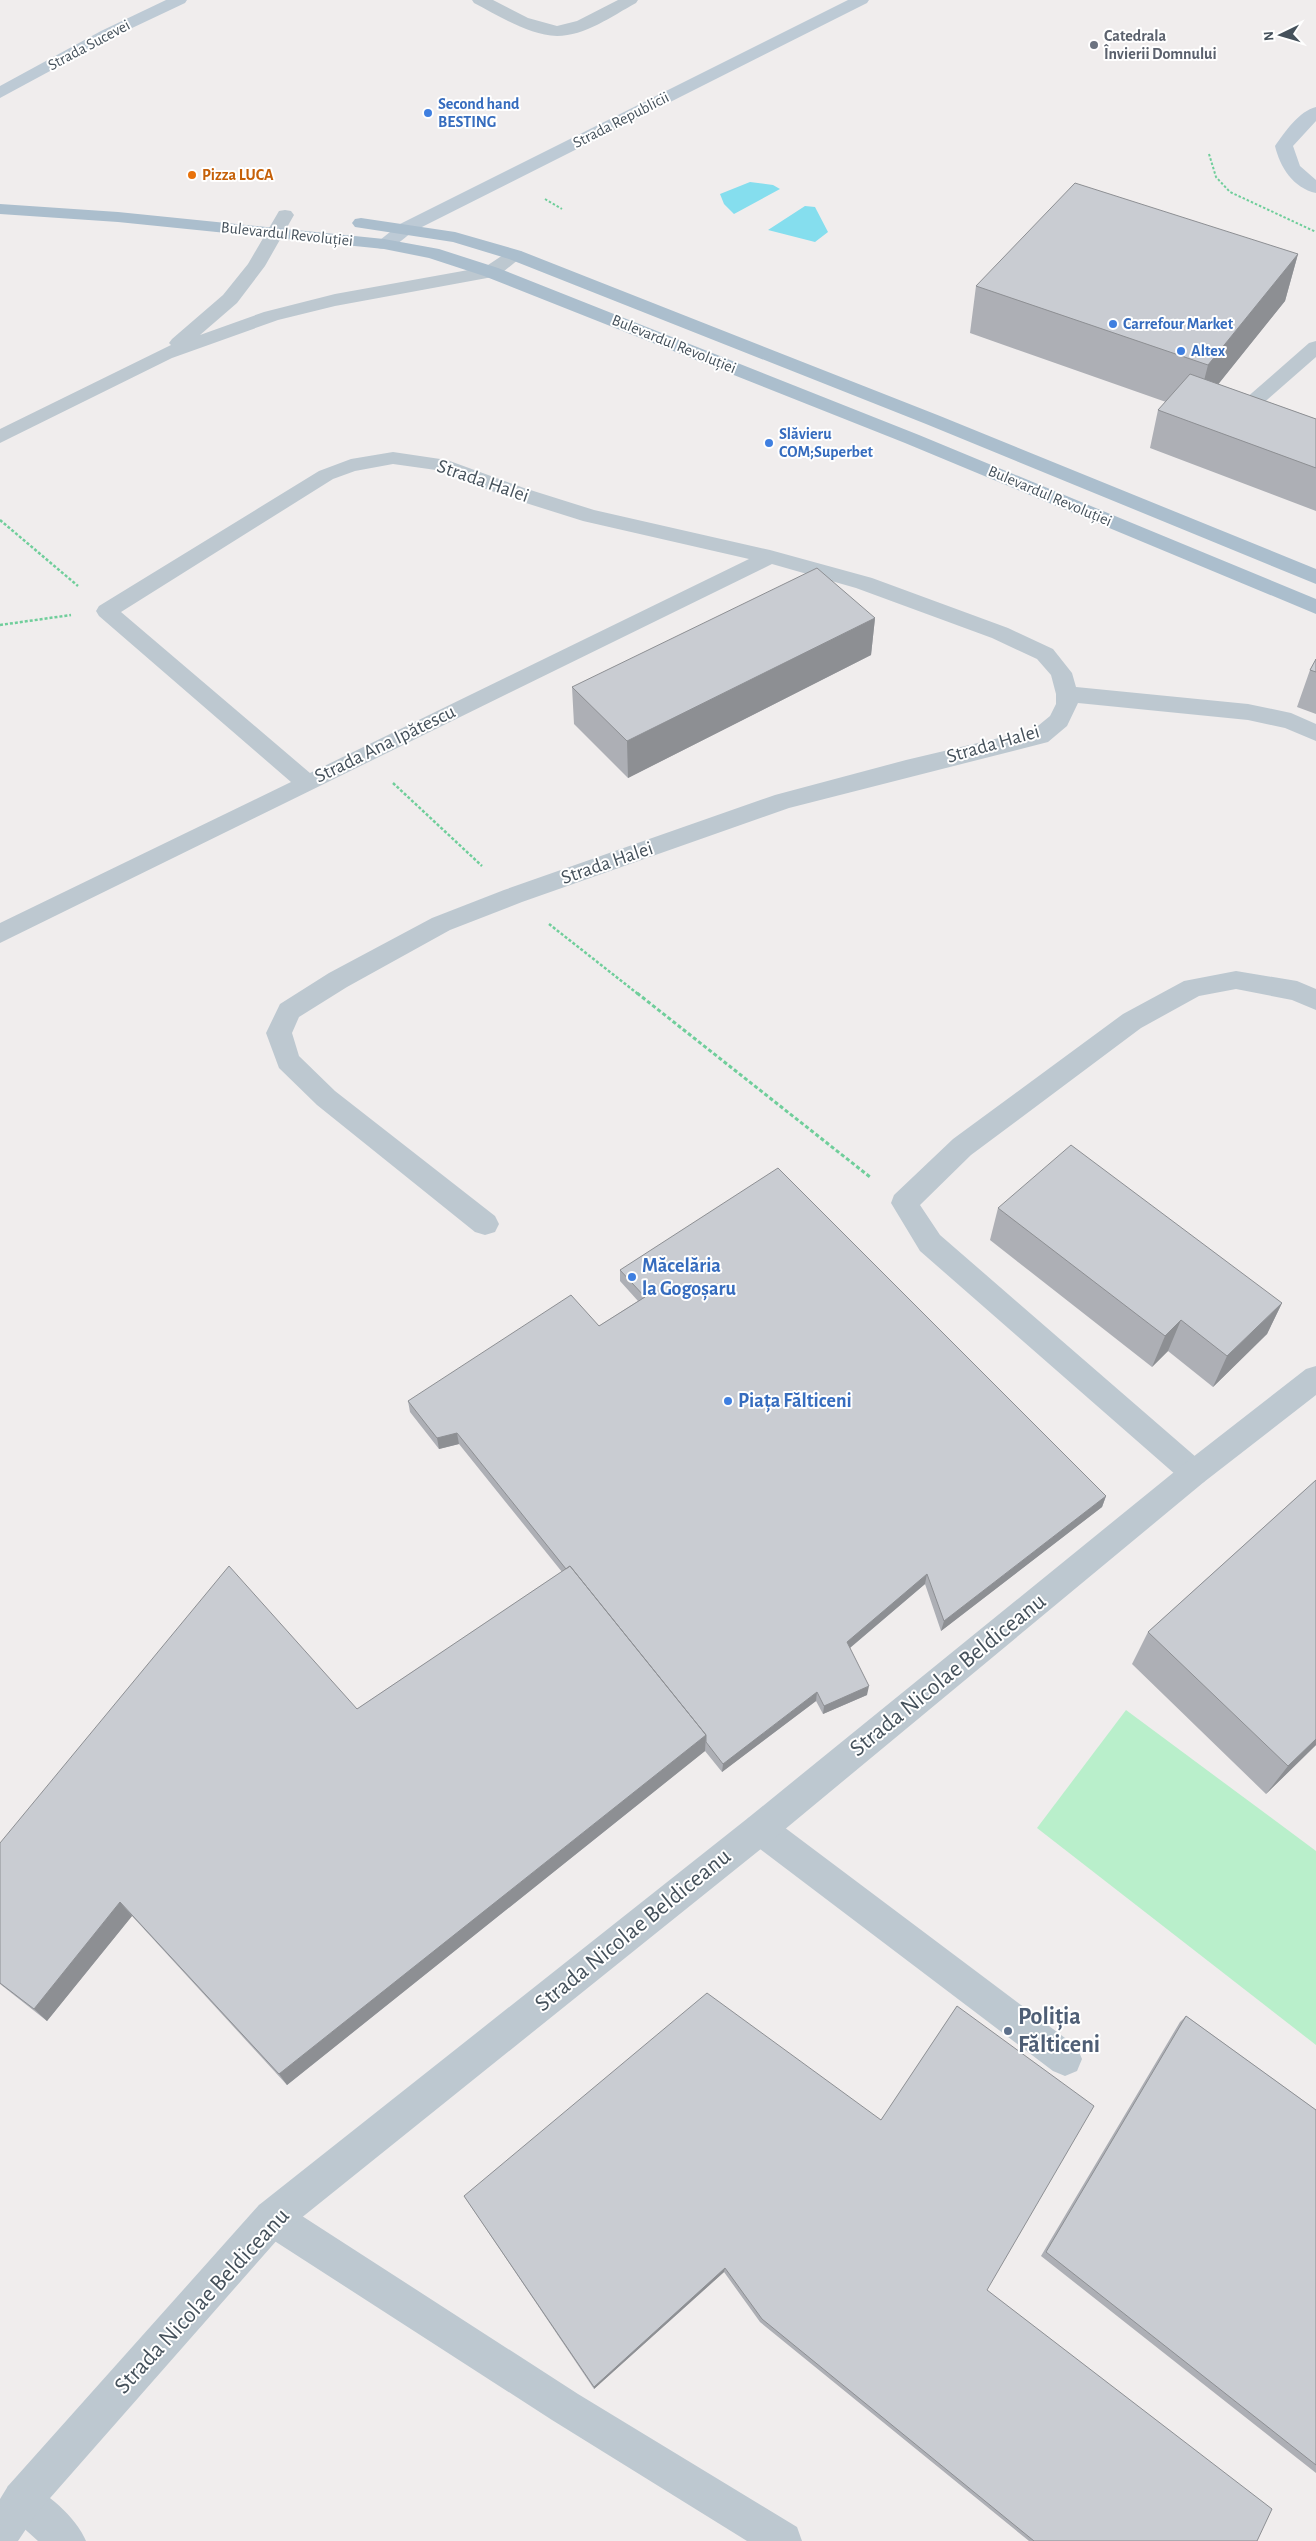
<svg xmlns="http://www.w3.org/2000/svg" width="1316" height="2541" font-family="'Alegreya Sans',sans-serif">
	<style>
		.green { fill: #b9efcb }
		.water { fill: #85deee }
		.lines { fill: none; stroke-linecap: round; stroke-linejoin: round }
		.path-far2 { stroke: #70ce9b; stroke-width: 2; stroke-dasharray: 2.5 2; stroke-linecap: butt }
		.path-far1 { stroke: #70ce9b; stroke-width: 2.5; stroke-dasharray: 3 2; stroke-linecap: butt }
		.path { stroke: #70ce9b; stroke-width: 3; stroke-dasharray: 4 2.5; stroke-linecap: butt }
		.lane { fill: #bdc8d0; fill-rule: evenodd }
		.street { fill: #bdc8d0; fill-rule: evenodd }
		.secondary { fill: #bdcad5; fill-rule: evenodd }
		.primary { fill: #abbecd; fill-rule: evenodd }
		.wall { fill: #adafb5 }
		.shaded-wall { fill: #8d8f93 }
		.building { fill: #c9ccd2; stroke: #8d8f93 }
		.worship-dot { fill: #6b7280; stroke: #fff; stroke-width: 2 }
		.shop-dot { fill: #3f7fe0; stroke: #fff; stroke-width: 2 }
		.food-dot { fill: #e8710a; stroke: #fff; stroke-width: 2 }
		.service-dot { fill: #5c6f8a; stroke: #fff; stroke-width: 2 }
		.labels { text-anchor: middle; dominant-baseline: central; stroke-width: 4; stroke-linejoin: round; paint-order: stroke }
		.far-worship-label { font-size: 16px; font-weight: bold; fill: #5b616d; stroke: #fff; text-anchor: start }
		.far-street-label { font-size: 16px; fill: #45515b; stroke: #fff }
		.far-shop-label { font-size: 16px; font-weight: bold; fill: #366cbe; stroke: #fff; text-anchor: start }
		.far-food-label { font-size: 16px; font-weight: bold; fill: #c56008; stroke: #fff; text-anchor: start }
		.street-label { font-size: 20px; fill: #45515b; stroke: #fff }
		.shop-label { font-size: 20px; font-weight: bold; fill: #366cbe; stroke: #fff; text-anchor: start }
		.near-street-label { font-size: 24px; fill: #45515b; stroke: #fff }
		.near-service-label { font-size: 24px; font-weight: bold; fill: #4e5e75; stroke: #fff; text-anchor: start }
	</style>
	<rect width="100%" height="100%" fill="#f0eded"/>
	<!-- green -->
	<path class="green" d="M1126,1710L1316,1851V2045L1037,1828Z"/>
	<!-- water -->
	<path class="water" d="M750,182L773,185L780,189L734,214L724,204L720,194Z
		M805,206L815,207L828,232L815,242L768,230Z"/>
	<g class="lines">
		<!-- path-far2 -->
		<path class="path-far2" d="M1209,154L1216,177L1230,192L1316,232
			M545,199L562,209"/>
		<!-- path-far1 -->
		<path class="path-far1" d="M0,520L78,586
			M0,625L71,615
			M393,783L482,866
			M549,924L638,994"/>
		<!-- path -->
		<path class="path" d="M637,993L870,1177"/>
		<!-- lane -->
		<path class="lane" d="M1316,341V357L1251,414H1237L1234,410L1237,406L1309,343Z
			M1236,971L1297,981L1316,989V1010L1292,1000L1236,989L1199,996L1141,1028L971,1155L920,1205L940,1235L1204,1464L1209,1473L1204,1482L1194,1486L1184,1482L920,1251L891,1203L894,1195L953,1139L1123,1014L1184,981Z
			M760,1813L772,1818L1077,2047L1082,2059L1077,2071L1065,2076L1053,2071L748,1840L744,1829L748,1818Z
			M272,2200L285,2205L578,2394L797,2527L802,2541H747L552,2420L259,2231L254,2218L259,2205Z
			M22,2481C45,2490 77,2518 86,2541H38L8,2514L3,2500L8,2486Z"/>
		<!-- street -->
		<path class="street" d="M472,0H493L528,18L557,26L577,21L618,0H638L636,3C612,16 585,36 557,36C528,35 499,16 474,3Z
			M285,210L291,211L294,215L265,266L237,303L200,335L264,312L335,294L485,267L509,251H521L524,255L498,276L335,306L278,320L172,358L0,443V429L171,345L169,343L172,339L223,295L248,264L279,211Z
			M393,452L447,460L524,488L594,510L770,550L872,578L1008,628L1053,649L1072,673L1076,687L1248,704L1291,713L1316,724V741L1285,728L1248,720L1078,703L1067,726L1048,742L789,808L522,902L450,930L347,987L299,1017L292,1033L299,1056L335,1091L495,1216L499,1224L495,1232L485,1235L475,1232L317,1105L279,1068L266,1033L280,1004L329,973L432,918L504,890L775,795L906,760L1033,730L1050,716L1056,704V694L1051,675L1037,659L992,638L856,588L772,564L0,943V923L291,782L99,616L96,611L99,606L319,471L351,459ZM393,464L436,470L510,498L583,521L749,559L310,773L121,612L333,479L355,471Z
			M1316,1366V1395L1204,1482L772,1840L285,2231L36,2514L18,2541H0V2499L8,2486L259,2205L748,1818L1184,1464L1306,1369Z"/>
		<!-- secondary -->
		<path class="secondary" d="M166,0H187L185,3L113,37L0,98V86L101,31Z
			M848,0H869L867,3L412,232C402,240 392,251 378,248L375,244L400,224Z
			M1316,107V121L1293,146L1300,166L1316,180V193C1293,188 1280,167 1275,146C1285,132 1299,111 1316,107Z"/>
		<!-- primary -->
		<path class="primary" d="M0,204L118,212L384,239L439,249L498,268L919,435L1316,599V614L905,443L484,276L429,258L384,249L118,222L0,214Z
			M361,218L455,232L521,251L940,416L1316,569V584L926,424L509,259L453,242L355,227L352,223L355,219Z"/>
	</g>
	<!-- wall -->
	<path class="wall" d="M1298,254L1285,301L1218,384L1316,419V511L1150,448L1158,410L1166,402L970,333L976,286Z
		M875,618L871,655L628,778L574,724L572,687Z
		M1316,659V714L1297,707L1310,670Z
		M998,1208L1282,1303L1267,1334L1213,1387L1168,1351L1152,1367L990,1240Z
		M620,1270L1106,1496L1102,1507L941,1631L925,1584L850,1648L867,1695L823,1714L816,1701L722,1772L705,1751L287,2085L132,1916L47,2021L0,1984V1843L357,1709L562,1572L459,1444L439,1449L410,1412L408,1401L599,1326L638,1301L620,1281Z
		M1316,1480V1745L1266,1794L1132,1664L1148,1632Z
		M1186,2016L1316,2110V2473L1041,2256L1180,2022Z
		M464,2196L987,2290L1257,2541H1029L760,2322L724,2272L594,2389Z"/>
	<!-- shaded-wall -->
	<path class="shaded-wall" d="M1298,254L1285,301L1196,412L1208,365Z
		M875,618L871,655L628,778L627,741Z
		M1282,1303L1267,1334L1213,1387L1227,1356Z
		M1181,1320L1168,1351L1152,1367L1165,1336Z
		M457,1433L459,1444L439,1449L437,1438Z
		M1106,1496L1102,1507L941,1631L944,1621Z
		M927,1574L925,1584L845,1652L847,1642Z
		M869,1686L867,1695L823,1714L824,1706Z
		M817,1692L816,1701L722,1772L723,1764Z
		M706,1735L705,1751L287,2085L279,2074Z
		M1316,1739V1745L1266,1794L1288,1766Z
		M120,1902L132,1916L47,2021L34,2009Z
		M725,2268L724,2272L594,2389V2387Z"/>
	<!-- building -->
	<path class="building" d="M1075,183L1298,254L1208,365L976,286Z
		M1190,374L1316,419V468L1158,410Z
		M817,568L875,618L627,741L572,687Z
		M1316,659V672L1310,670Z
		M1071,1145L1282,1303L1227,1356L1181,1320L1165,1336L998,1208Z
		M778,1168L1106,1496L944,1621L927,1574L847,1642L869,1686L824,1706L817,1692L723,1764L706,1742V1735L570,1566L566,1569L457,1433L437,1438L408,1401L571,1295L599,1326L645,1297L620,1270Z
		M1316,1480V1739L1288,1766L1148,1632Z
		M229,1566L357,1709L570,1566L706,1735L279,2074L120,1902L34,2009L0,1983V1843Z
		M707,1993L881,2120L957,2006L1094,2106L987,2290L1272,2509L1257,2541H1034L762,2319L725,2268L594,2387L464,2196Z
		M1186,2016L1316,2110V2465L1046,2252Z"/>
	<!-- markers -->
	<circle class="worship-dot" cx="1094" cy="45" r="5"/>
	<g class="shop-dot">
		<circle cx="428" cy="113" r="5"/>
		<circle cx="1113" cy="324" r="5"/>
		<circle cx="1181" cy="351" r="5"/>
		<circle cx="769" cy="443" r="5"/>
		<circle cx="632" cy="1277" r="5"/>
		<circle cx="728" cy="1401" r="5"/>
	</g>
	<circle class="food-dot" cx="192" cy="175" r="5"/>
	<circle class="service-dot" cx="1008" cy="2031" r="5"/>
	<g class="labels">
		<!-- far-worship labels -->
		<g class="far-worship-label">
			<text x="1104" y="36">Catedrala<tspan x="1104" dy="18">Învierii Domnului</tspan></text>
		</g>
		<!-- far-street labels -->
		<g class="far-street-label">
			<text transform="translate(89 45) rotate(-28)">Strada Sucevei</text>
			<text transform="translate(621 120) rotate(-27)">Strada Republicii</text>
			<text transform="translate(287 234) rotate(6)">Bulevardul Revoluției</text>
			<text transform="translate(674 344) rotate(22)">Bulevardul Revoluției</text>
			<text transform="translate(1050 496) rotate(23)">Bulevardul Revoluției</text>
		</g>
		<!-- far-shop labels -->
		<g class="far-shop-label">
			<text x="438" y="104">Second hand<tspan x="438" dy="18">BESTING</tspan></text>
			<text x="1123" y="324">Carrefour Market</text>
			<text x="1191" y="351">Altex</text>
			<text x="779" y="434">Slăvieru<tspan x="779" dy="18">COM;Superbet</tspan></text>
		</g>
		<!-- far-food labels -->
		<g class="far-food-label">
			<text x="202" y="175">Pizza LUCA</text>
		</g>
		<!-- street labels -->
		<g class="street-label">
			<text transform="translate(483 481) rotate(19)">Strada Halei</text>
			<text transform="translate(385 744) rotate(-26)">Strada Ana Ipătescu</text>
			<text transform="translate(993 744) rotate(-16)">Strada Halei</text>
			<text transform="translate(607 863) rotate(-19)">Strada Halei</text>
		</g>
		<!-- shop labels -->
		<g class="shop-label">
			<text x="642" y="1266">Măcelăria<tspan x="642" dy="23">la Gogoșaru</tspan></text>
			<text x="738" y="1401">Piața Fălticeni</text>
		</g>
		<!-- near-street labels -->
		<g class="near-street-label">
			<text transform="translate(948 1675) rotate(-39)">Strada Nicolae Beldiceanu</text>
			<text transform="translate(633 1930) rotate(-39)">Strada Nicolae Beldiceanu</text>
			<text transform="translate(202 2301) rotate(-47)">Strada Nicolae Beldiceanu</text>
		</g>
		<!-- near-service labels -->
		<g class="near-service-label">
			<text x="1018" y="2017">Poliția<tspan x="1018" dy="28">Fălticeni</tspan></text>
		</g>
	</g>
	<!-- north arrow -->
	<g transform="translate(1281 35) rotate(265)" stroke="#ffffff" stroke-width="4" paint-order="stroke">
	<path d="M0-4L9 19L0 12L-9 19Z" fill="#45515b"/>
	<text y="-8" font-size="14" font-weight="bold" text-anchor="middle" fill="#45515b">N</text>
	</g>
</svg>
